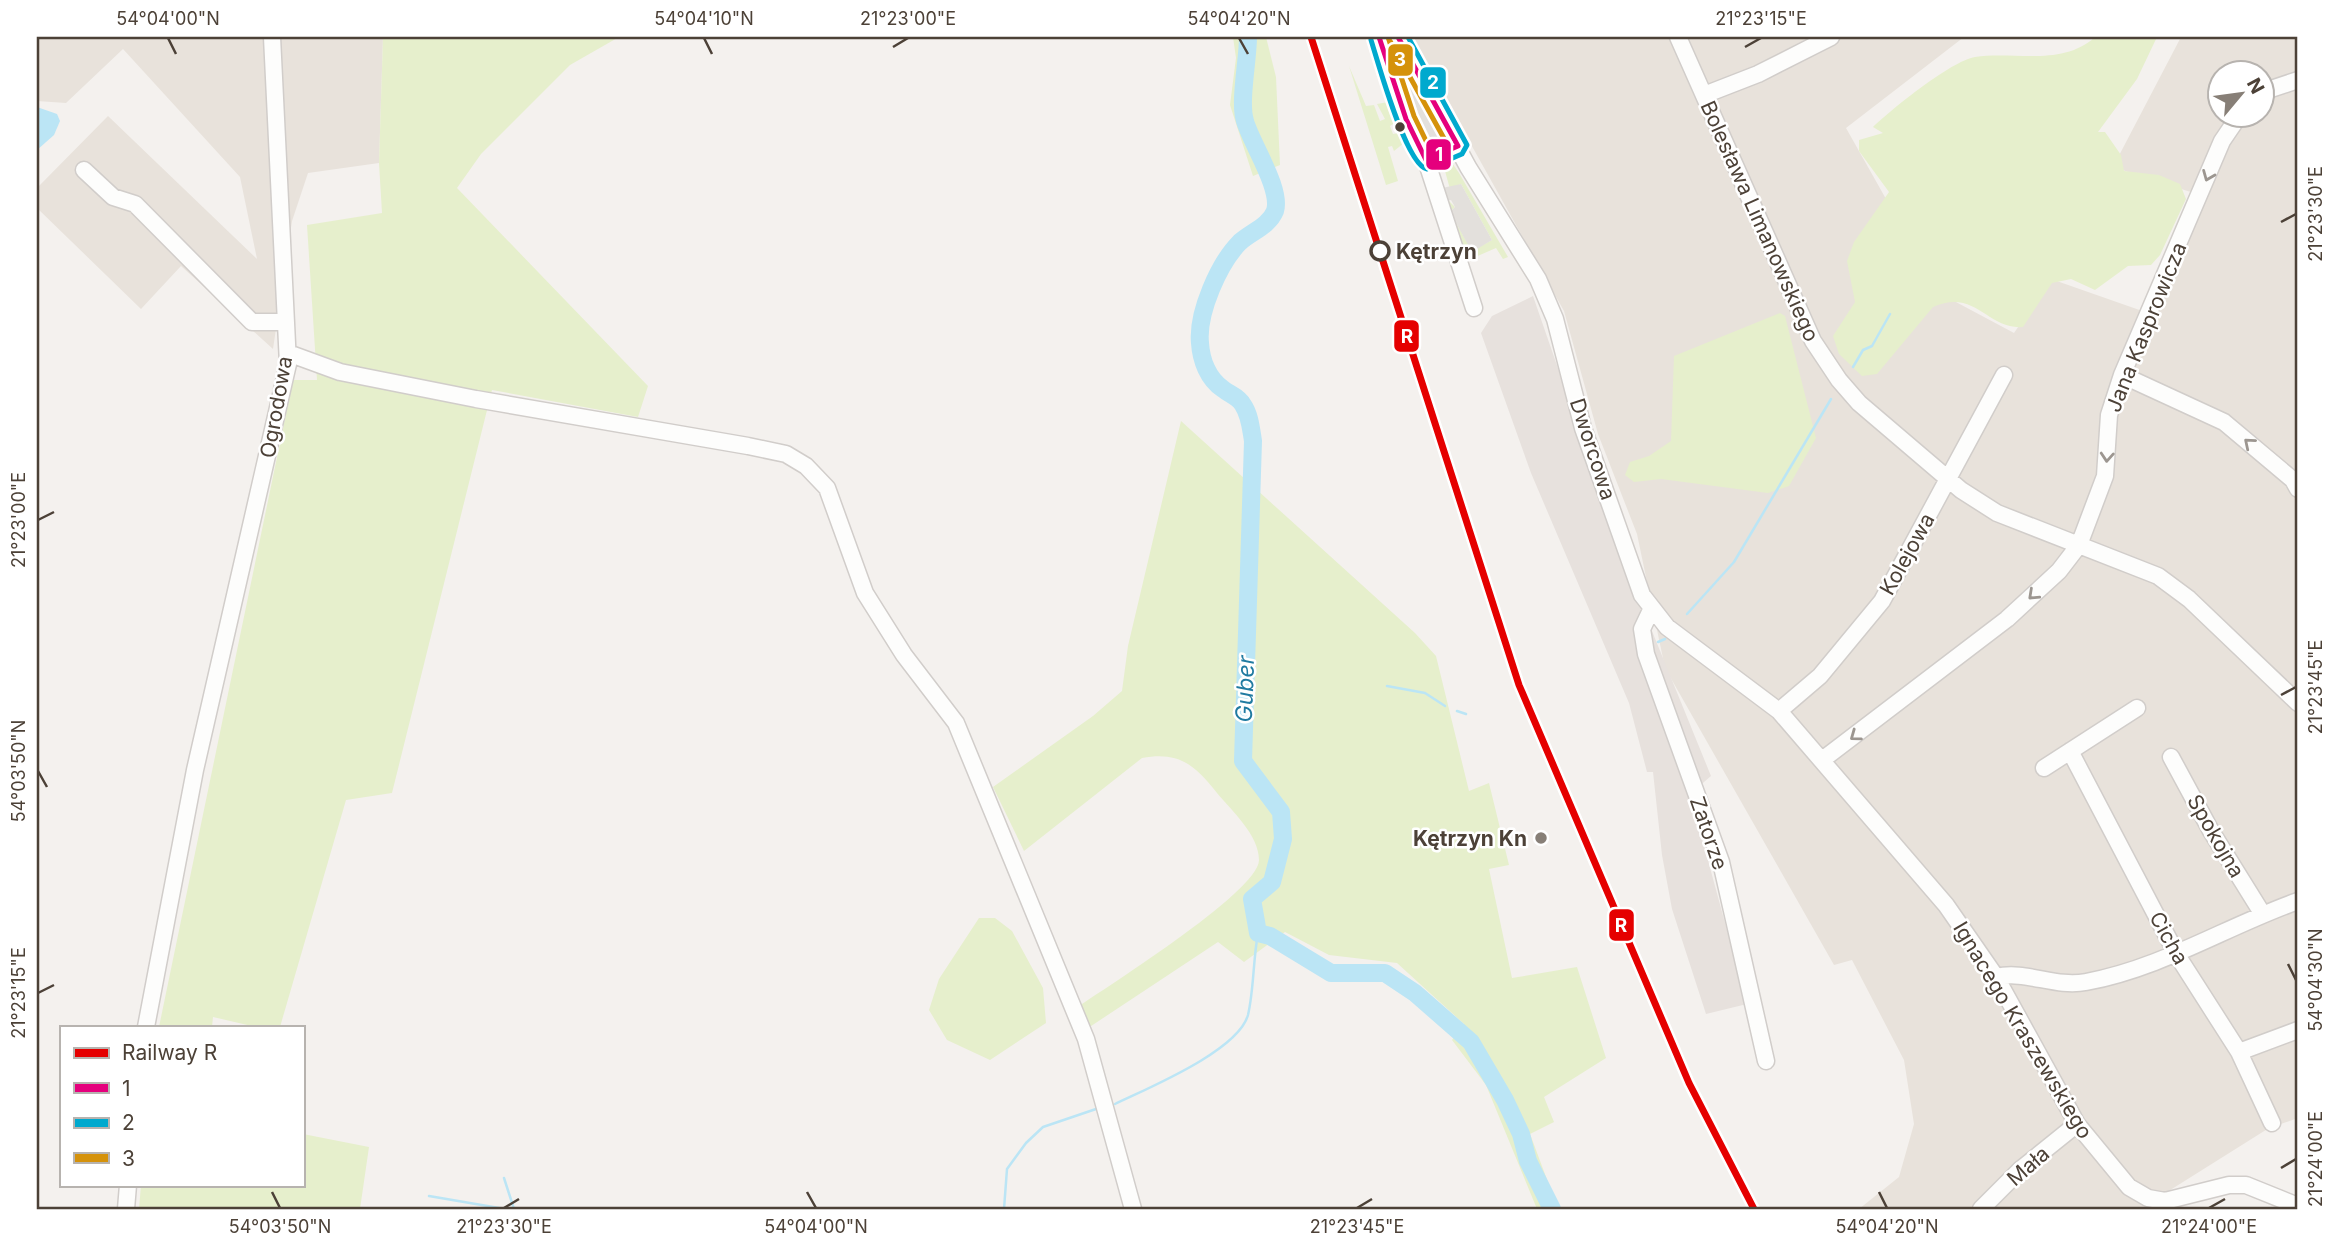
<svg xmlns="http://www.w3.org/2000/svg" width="2335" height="1246" font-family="Inter,sans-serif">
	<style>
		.residential { fill: #e8e2db; fill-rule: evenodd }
		.industrial { fill: #e7e1dd }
		.green { fill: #e6efcc }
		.parking { fill: #e3e0dc }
		.water { fill: #bbe5f5 }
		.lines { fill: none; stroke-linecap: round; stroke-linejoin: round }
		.stream { stroke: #bbe5f5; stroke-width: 2.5 }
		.river { stroke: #bbe5f5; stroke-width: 18 }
		.minor-casing { stroke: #d1cdca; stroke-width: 19 }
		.minor { stroke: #fdfdfc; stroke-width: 16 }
		.bus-1-casing { stroke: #fff; stroke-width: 10 }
		.bus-2-casing { stroke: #fff; stroke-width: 10 }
		.bus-3-casing { stroke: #fff; stroke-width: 10 }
		.bus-1 { stroke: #e5007d; stroke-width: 5 }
		.bus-2 { stroke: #00a9ce; stroke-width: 5 }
		.bus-3 { stroke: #d5920b; stroke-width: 5 }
		.rail-1-casing { stroke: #fff; stroke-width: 12 }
		.rail-1 { stroke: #e50000; stroke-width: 7 }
		.oneway { stroke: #9c9690 }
		.ticks { fill: none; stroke: #4c4137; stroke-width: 2.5 }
		.bus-dot { fill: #4c4137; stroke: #fff; stroke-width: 2.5 }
		.stop-dot { fill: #fff; stroke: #4c4137; stroke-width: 3.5 }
		.poi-dot { fill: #877f77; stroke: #fff; stroke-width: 2.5 }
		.labels { text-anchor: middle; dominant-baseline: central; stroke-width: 5; stroke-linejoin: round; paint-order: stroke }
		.street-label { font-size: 21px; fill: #4c4137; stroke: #fff }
		.stop-label { font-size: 21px; font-weight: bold; fill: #4c4137; stroke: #fff; text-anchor: start }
		.poi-label { font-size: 21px; font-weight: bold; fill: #4c4137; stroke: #fff; text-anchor: end }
		.water-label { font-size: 23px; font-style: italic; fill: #207ba1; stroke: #fff }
		.line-badge { stroke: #fff; stroke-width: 2.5 }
		.badge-label { font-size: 19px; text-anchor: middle; font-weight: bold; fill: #fff }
		.neatline { fill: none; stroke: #4c4137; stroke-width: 2.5 }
		.ticks-label { font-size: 18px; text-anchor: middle; fill: #4c4137 }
	</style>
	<rect width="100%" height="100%" fill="#f4f1ee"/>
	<!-- residential -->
	<path class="residential" d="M37,37H383L379,163L308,173L292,221L273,349L181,266L141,309L37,208V188L108,116L257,259L240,177L123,49L66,103L37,101Z
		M1411,37H1964L1846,128L1939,293L2014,333L2051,279L2148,313L2200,195L2113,167L2181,37H2298V1118L2269,1128L2140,1209H1859L1899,1177L1914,1124L1904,1060L1852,960L1834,965L1665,668L1637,534L1598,434L1564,311ZM2220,74H2262V116H2220Z"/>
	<!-- industrial -->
	<path class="industrial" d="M1533,296L1630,577L1711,776L1690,794L1747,1004L1706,1014L1672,909L1662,855L1653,772H1647L1629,703L1531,473L1481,333L1492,316Z"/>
	<!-- green -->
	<path class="green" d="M383,37H619L570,65L481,154L457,188L648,386L638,417L492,390L392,793L346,800L280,1027H256L213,1017L212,1027H159L293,380H317L307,225L382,213L379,163Z
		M1233,37H1266L1276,77L1280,165L1253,176L1230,105L1236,58Z
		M2095,37H2157L2137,79L2098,132H2105L2121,155L2124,171L2159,175L2180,184L2186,199L2160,255L2151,265L2128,266L2095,290L2071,279L2052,283L2023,327C1987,330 1976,288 1933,307L1877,374L1862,376L1839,354L1833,336L1855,302L1847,261L1854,242L1889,192L1859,151V140L1883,133L1873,127C1892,109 1951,61 1975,57C2014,51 2062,67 2095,37Z
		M1349,66L1366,106L1374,105L1380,121L1385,119L1377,104L1388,102L1396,122L1390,126L1393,134L1399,133L1404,143L1394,151L1392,146L1388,147L1398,181L1386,185Z
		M1450,160L1459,173L1508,257L1503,259L1496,248L1473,258L1467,256C1460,239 1445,218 1448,200L1455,207L1450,212L1472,251L1492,240L1461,184L1450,189L1443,164Z
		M1780,313L1785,316L1816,438L1789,486L1768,493L1661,479L1634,482L1625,475L1630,462L1649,456L1671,441L1674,356Z
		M1181,421L1415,633L1436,656L1469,791L1489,783L1509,865L1489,869L1512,978L1577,967L1606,1058L1544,1097L1554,1122L1530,1134L1558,1209H1537L1486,1085L1452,1040L1464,1024L1397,963L1329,955L1285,932L1244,962L1218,942L1076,1036L1067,1014C1099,992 1259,892 1259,860C1259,835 1232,811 1217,793C1195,765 1179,751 1142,758L1024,851L993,787L1093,716L1122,691L1128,646Z
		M979,918H995L1012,931L1043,988L1046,1023L990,1060L947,1040L929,1010L939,979Z
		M303,1134L369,1147L360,1209H139L141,1185H303Z"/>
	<!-- parking -->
	<path class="parking" d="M1387,54L1403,60L1443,133L1444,140L1439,148L1428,150Z
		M1461,184L1492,240L1472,252L1450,212L1455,207L1451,200L1447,201L1442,188Z"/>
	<!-- water -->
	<path class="water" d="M37,107L57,114L60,121L54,135L37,150Z"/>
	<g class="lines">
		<!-- stream -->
		<path class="stream" d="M1853,367L1863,350L1872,346L1890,314
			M1687,614L1734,562L1831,399
			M1658,642L1665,639
			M1387,686L1425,693L1445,706
			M1457,711L1466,714
			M1115,1104C1148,1088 1238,1051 1248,1015C1254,989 1253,960 1258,933
			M504,1178L514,1209
			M429,1196L505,1209
			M1004,1209L1007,1169L1026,1143L1043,1127L1096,1109"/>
		<!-- river -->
		<path class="river" d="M1248,37C1248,60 1239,102 1245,121C1251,143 1282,189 1275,211C1269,226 1251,232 1240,242C1219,263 1197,313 1200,343C1201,360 1208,379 1223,389C1230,395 1238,396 1243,405C1250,415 1251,429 1253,441L1243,761L1281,812L1283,839L1272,882L1252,899L1258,933L1270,936L1331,973H1385L1415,993L1471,1042L1505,1100L1521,1134L1528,1161L1552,1209"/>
		<!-- minor casing -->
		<g class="minor-casing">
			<path id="minor" d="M1379,37L1406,119L1426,160L1474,308
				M1398,37L1468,167L1538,279L1555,319L1583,428L1642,595L1667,627L1779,711L1946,905L1996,977L2077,1124L2129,1187L2148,1198L2165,1201L2229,1185H2246L2298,1206
				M1678,37L1813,341L1839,380L1859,403L1961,490L1997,513L2158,576L2189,599L2298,703
				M2262,92L2298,80
				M1704,95L1758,74L1831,37
				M1426,160L1458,146
				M84,170L113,197L135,204L252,322H286
				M288,353L340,372L476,399L748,446L786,454L806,466L827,488L865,593L904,655L956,723L1086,1039L1133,1209
				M2122,375L2224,422L2293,480L2298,489
				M1651,610L1642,629L1646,654L1721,862L1766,1061
				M1779,711L1820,676L1882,601L2004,375
				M2070,751L2177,955L2239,1052L2272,1123
				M2171,757L2211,831L2262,913
				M1822,760L2007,619L2059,571L2079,545L2105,476L2109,415L2122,375L2222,141L2239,116
				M2044,768L2137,708
				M1996,977C2026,970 2055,988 2086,982C2162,968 2227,926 2298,901
				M146,1027L195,770L288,364L272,37
				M2239,1052L2298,1030
				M126,1209L128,1185
				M1981,1209L2020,1170L2077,1124"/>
		</g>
		<!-- minor -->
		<use href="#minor" class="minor"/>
		<!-- bus-1 casing -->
		<g class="bus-1-casing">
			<path id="bus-1" d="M1379,37L1406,119L1426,160L1458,146L1398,37"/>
		</g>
		<!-- bus-2 casing -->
		<g class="bus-2-casing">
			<path id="bus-2" d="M1371,40C1378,62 1406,165 1427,169L1462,154L1467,145L1408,37"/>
		</g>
		<!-- bus-3 casing -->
		<g class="bus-3-casing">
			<path id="bus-3" d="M1388,37L1414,116L1430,149L1446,142L1390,41"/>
		</g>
		<!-- bus-1 -->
		<use href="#bus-1" class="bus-1"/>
		<!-- bus-2 -->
		<use href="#bus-2" class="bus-2"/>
		<!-- bus-3 -->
		<use href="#bus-3" class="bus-3"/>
		<!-- rail-1 casing -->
		<g class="rail-1-casing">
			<path id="rail-1" d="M1311,37L1519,685L1689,1083L1754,1209"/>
		</g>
		<!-- rail-1 -->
		<use href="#rail-1" class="rail-1"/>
	</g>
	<!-- one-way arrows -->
	<defs><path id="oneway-chevron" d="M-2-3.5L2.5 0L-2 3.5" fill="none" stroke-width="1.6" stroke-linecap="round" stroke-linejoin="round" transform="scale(1.75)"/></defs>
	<g class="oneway">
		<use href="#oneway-chevron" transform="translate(2208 176) rotate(112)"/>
		<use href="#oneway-chevron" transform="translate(2249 443) rotate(-140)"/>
		<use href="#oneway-chevron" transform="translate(2107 457) rotate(94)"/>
		<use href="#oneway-chevron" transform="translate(2033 595) rotate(137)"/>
		<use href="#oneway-chevron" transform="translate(1855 736) rotate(144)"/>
	</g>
	<!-- ticks -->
	<path class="ticks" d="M168,38L176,54M704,38L712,54M1239,38L1248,54M893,47L908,38M1745,47L1761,38M2281,222L2296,214M38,520L54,512M2281,695L2296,687M38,771L47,787M2288,964L2296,980M38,993L54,985M2281,1168L2296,1159M272,1192L280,1208M807,1192L816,1208M1879,1192L1887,1208M504,1208L519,1199M1357,1208L1372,1199M2209,1208L2225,1199"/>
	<!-- markers -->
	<circle class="bus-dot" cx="1400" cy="127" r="6"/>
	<circle class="stop-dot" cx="1380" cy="251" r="9"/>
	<circle class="poi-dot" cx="1541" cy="838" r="7"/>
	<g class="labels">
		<!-- street labels -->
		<g class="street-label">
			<text transform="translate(1760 221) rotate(66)">Bolesława Limanowskiego</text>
			<text transform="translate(2146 327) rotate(-68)">Jana Kasprowicza</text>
			<text transform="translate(276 407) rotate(-80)">Ogrodowa</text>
			<text transform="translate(1593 449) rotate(72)">Dworcowa</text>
			<text transform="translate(1907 554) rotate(-61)">Kolejowa</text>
			<text transform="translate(1709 833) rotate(71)">Zatorze</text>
			<text transform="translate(2216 836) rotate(60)">Spokojna</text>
			<text transform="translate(2169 938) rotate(61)">Cicha</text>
			<text transform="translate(2023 1030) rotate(59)">Ignacego Kraszewskiego</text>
			<text transform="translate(2028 1166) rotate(-41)">Mała</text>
		</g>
		<!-- stop labels -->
		<g class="stop-label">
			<text x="1396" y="251">Kętrzyn</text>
		</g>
		<!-- poi labels -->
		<g class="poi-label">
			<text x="1527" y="838">Kętrzyn Kn</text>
		</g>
		<!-- water labels -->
		<g class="water-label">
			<text transform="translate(1245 689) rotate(-88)">Guber</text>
		</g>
	</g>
	<g class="line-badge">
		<rect x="1387" y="43" width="27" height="34" rx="7" fill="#d5920b"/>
		<rect x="1419" y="66" width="28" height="33" rx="7" fill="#00a9ce"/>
		<rect x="1425" y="138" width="27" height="33" rx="7" fill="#e5007d"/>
		<rect x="1393" y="319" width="27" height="34" rx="7" fill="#e50000"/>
		<rect x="1608" y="908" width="27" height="34" rx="7" fill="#e50000"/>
	</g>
	<g class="badge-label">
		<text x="1400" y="66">3</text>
		<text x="1433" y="89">2</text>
		<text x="1439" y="161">1</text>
		<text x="1407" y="343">R</text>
		<text x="1621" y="932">R</text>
	</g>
	<!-- border -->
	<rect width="2335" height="1246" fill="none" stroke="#ffffff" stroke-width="77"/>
	<!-- legend -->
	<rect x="60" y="1026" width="245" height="161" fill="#ffffff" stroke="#b7b3af" stroke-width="2"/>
	<rect x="74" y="1048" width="35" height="10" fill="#e50000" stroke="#b7b3af" stroke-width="2"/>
	<text x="122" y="1060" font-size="21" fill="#4c4137">Railway R</text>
	<rect x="74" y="1083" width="35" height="10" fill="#e5007d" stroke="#b7b3af" stroke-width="2"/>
	<text x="122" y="1096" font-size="21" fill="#4c4137">1</text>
	<rect x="74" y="1118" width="35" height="10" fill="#00a9ce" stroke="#b7b3af" stroke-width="2"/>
	<text x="122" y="1130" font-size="21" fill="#4c4137">2</text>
	<rect x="74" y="1153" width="35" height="10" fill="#d5920b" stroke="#b7b3af" stroke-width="2"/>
	<text x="122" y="1166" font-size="21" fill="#4c4137">3</text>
	<!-- north arrow -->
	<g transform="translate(2241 94) rotate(61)"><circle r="33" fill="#ffffff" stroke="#b7b3af" stroke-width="2"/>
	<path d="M0-5L12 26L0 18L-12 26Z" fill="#877f77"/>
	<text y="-10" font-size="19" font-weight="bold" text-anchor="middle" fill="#4c4137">N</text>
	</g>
	<rect x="38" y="38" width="2258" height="1170" class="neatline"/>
	<g class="ticks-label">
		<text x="168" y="25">54°04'00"N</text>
		<text x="704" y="25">54°04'10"N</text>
		<text x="908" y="25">21°23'00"E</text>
		<text x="1239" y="25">54°04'20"N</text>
		<text x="1761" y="25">21°23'15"E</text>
		<text transform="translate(2316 214) rotate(-90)" y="6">21°23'30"E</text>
		<text transform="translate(19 520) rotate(-90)" y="6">21°23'00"E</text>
		<text transform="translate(2316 687) rotate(-90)" y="6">21°23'45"E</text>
		<text transform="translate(19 771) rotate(-90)" y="6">54°03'50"N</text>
		<text transform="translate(2316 980) rotate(-90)" y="6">54°04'30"N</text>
		<text transform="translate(19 993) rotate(-90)" y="6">21°23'15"E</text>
		<text transform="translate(2316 1159) rotate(-90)" y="6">21°24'00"E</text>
		<text x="280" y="1233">54°03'50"N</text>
		<text x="504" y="1233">21°23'30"E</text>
		<text x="816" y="1233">54°04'00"N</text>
		<text x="1357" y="1233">21°23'45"E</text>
		<text x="1887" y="1233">54°04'20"N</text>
		<text x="2209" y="1233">21°24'00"E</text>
	</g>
</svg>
